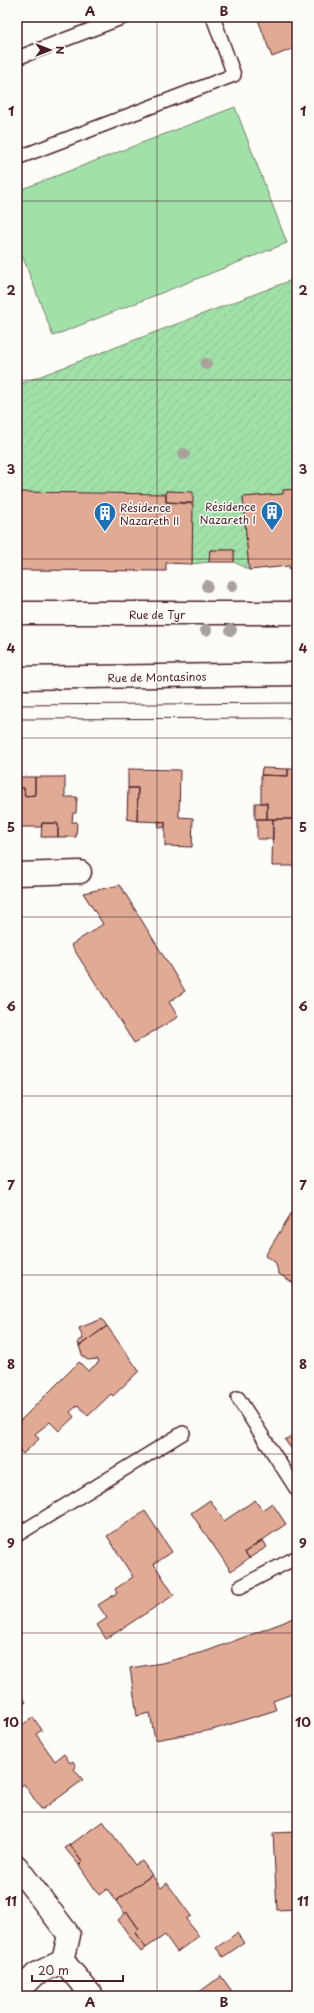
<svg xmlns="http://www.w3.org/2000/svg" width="314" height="2013" font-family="'Playpen Sans',sans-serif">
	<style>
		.grass { fill: #a1e0a9; stroke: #76806a }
		.garden { fill: url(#garden-furrows); stroke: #76806a }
		.building { fill: #e0aa95; stroke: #4a1f2b }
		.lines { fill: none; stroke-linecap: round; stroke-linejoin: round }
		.service-casing { stroke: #4a1f2b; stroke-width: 16 }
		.minor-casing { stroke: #4a1f2b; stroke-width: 25 }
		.service { stroke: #fdfcf7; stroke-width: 13 }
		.minor { stroke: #fdfcf7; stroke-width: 22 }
		.tram { stroke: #4a1f2b; stroke-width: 1 }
		.tree { fill: #a9a29c }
		.grid { fill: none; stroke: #4a1f2b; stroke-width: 1; stroke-opacity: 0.55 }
		.labels { text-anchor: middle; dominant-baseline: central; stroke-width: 3; stroke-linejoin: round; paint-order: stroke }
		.poi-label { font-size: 11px; fill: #4a1f2b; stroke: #fdfcf7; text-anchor: end }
		.street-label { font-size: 11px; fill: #4a1f2b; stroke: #fdfcf7 }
		.neatline { fill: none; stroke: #4a1f2b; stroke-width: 1.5 }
		.grid-label { font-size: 13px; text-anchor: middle; font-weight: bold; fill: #4a1f2b }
	</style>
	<defs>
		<pattern id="garden-furrows" width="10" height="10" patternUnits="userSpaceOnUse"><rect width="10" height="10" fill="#a1e0a9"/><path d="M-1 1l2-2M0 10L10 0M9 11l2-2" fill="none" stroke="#8cc092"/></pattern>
	</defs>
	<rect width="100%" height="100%" fill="#fdfcf7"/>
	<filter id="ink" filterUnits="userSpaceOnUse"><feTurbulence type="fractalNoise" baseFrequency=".025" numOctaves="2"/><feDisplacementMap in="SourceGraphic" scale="8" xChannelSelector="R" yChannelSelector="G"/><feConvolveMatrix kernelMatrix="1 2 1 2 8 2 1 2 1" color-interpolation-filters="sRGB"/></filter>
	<g filter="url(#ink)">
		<!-- grass -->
		<path class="grass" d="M235,107L287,243L53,336L17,242V191Z"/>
		<!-- garden -->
		<path class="garden" d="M297,278V489L283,490V494L243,497L249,570L234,562V550H210L209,562L192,564V492L166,491V495L17,492V385Z"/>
		<!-- building -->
		<path class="building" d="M257,17H297V47L272,57Z
			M297,489V570H290L289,566L249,570L243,497L283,494V490Z
			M166,491L193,492V503L166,502Z
			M17,492L166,494V502L193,504L192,564L166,563V571L17,570Z
			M210,550H234V562H209Z
			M262,768L288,769V776L261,775Z
			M128,769L180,770L179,815V817L193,818L192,847L165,846V822L137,821L138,788H128Z
			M288,769H297V819H267V803H261V775L288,776Z
			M17,777H35V795L25,796L24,788L17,787Z
			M35,777H65V797H77L76,813H73L72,822H77L76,837H58V825L57,823H42L41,827H17V787L24,788L25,796L35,795Z
			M128,788H138L137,821L127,819Z
			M255,803H267V819H255Z
			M257,819H273V839H257Z
			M273,819H297V866H272Z
			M158,821L165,822V827L159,828Z
			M42,823L58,824V837H41Z
			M120,885L185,991L169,1002L178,1017L134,1043L71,945L103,924L83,893Z
			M295,1207L297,1208V1285L279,1274L275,1262L265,1256Z
			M102,1319L107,1326L79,1346L78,1341L83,1339L79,1328Z
			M107,1326L139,1371L113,1396L111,1394L88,1416L78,1405L70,1412L74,1417L59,1431L50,1422L35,1434L39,1439L23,1454L17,1447V1420L19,1422L79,1362L88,1371L99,1362L98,1359L88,1360L83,1357L79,1346Z
			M297,1432V1457L285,1440Z
			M210,1500L224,1521L255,1500L262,1510L272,1503L286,1524L245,1552L249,1558L231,1571L191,1513Z
			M145,1511L172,1552L154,1564L174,1595L106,1639L97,1625L107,1618L98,1605L117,1593L115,1589L133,1577L107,1536Z
			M263,1540L267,1547L249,1558L245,1552Z
			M297,1616V1700L295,1701L292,1694L273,1701L276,1710L212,1730L155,1740L150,1713L137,1716L130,1668L162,1663L207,1651L282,1623Z
			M17,1690L26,1702L17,1709Z
			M33,1717L42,1730L36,1734L55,1761L64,1754L70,1763L73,1761L76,1767L74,1769L83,1780L43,1809H41L24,1784L20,1787L17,1782V1729Z
			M103,1821L135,1865L142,1861L152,1875L116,1901L107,1889L99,1895L79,1865L82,1862L70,1845Z
			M297,1832V1909L277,1910L273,1833Z
			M70,1845L82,1862L79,1865L65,1848Z
			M152,1875L161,1888L167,1883L191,1916L186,1919L199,1936L177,1952L165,1935L146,1948L135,1933L139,1929L127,1912L125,1914L116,1901Z
			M127,1912L139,1929L135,1933L146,1948L141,1952L118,1920Z
			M237,1933L244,1943L223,1957L216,1948Z
			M221,1976L234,1994L236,1992L239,1996H194Z"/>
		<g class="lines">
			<!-- service casing -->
			<g class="service-casing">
				<path id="service" d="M17,58L124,17
					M17,158L234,75L213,17
					M238,1398L297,1490
					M17,1535L183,1433
					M240,1587L297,1557"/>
			</g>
			<!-- minor casing -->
			<g class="minor-casing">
				<path id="minor" d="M17,613H297
					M17,678L297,674
					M17,874L80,872
					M17,1867L69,1935L63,1961L36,1974L17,1993
					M63,1961L92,1996"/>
			</g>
			<!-- service -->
			<use href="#service" class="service"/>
			<!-- minor -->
			<use href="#minor" class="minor"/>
			<!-- tram -->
			<path class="tram" d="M17,705L297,703
				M17,719L297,718"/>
		</g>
		<!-- trees -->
		<g class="tree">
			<circle cx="206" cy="364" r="6"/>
			<circle cx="184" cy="454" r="6"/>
			<circle cx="207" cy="586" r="6"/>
			<circle cx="232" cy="586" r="6"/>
			<circle cx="206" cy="630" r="6"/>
			<circle cx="231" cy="630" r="6"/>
		</g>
	</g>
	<!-- grid -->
	<path class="grid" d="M157,17V1996M17,201H297M17,380H297M17,559H297M17,738H297M17,917H297M17,1096H297M17,1275H297M17,1454H297M17,1633H297M17,1812H297"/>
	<!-- icons -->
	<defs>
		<g id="building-pin" transform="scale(1.15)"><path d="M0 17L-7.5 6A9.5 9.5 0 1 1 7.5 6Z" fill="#1f6fb2" stroke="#fdfcf7"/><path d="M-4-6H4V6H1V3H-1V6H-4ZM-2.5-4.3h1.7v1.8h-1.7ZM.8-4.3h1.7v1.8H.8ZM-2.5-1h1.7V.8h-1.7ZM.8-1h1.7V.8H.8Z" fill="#fff"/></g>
	</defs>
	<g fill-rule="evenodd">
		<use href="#building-pin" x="272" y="512"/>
		<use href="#building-pin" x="105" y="513"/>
	</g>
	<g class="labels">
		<!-- poi labels -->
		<g class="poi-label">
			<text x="256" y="506">Résidence<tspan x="256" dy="13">Nazareth I</tspan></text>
			<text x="120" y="507" text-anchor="start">Résidence<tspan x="120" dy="13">Nazareth II</tspan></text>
		</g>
		<!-- street labels -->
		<g class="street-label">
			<text x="157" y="614">Rue de Tyr</text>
			<text transform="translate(157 677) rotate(-1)">Rue de Montasinos</text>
		</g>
	</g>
	<!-- margin -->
	<rect width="314" height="2013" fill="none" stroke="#fdfcf7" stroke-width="44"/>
	<!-- north arrow -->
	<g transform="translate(50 50) rotate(90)" stroke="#fdfcf7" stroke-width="3" paint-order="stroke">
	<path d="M0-3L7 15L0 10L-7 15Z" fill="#4a1f2b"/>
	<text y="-6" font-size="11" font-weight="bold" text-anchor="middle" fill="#4a1f2b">N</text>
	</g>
	<!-- scale -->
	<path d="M32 1975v6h91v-6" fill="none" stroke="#4a1f2b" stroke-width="2"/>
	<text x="38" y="1975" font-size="12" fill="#4a1f2b" stroke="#fdfcf7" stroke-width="3" paint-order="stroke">20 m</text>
	<rect x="22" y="22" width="270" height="1969" class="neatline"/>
	<g class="grid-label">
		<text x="90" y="16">A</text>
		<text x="224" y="16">B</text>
		<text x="11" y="116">1</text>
		<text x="303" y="116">1</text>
		<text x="11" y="295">2</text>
		<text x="303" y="295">2</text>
		<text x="11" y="474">3</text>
		<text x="303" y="474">3</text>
		<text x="11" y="653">4</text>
		<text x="303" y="653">4</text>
		<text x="11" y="832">5</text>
		<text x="303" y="832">5</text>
		<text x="11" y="1011">6</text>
		<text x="303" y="1011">6</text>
		<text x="11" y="1190">7</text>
		<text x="303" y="1190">7</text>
		<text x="11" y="1369">8</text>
		<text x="303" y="1369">8</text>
		<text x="11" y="1548">9</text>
		<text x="303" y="1548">9</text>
		<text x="11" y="1727">10</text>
		<text x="303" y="1727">10</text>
		<text x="11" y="1906">11</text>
		<text x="303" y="1906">11</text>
		<text x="90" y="2007">A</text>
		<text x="224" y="2007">B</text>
	</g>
</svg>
